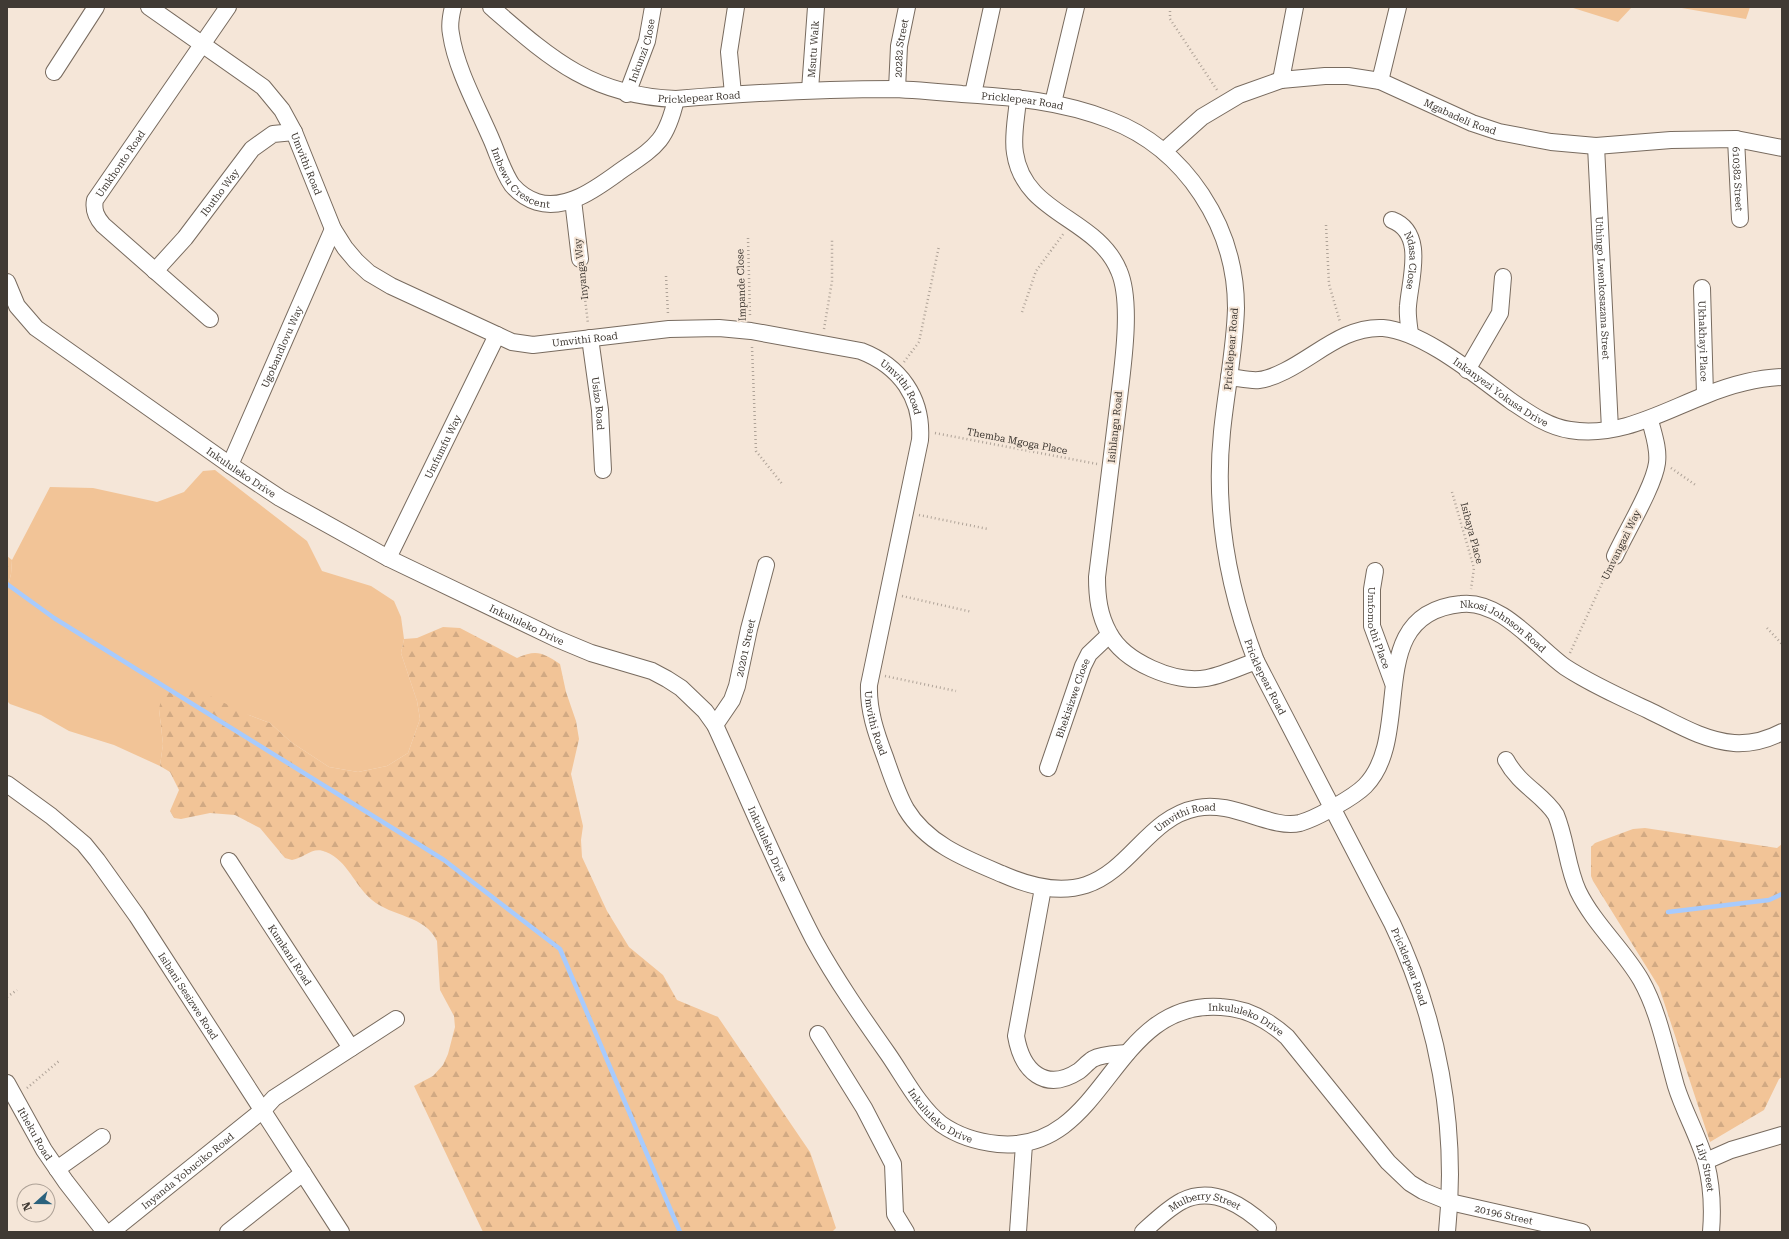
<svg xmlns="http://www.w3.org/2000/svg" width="1789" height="1239" font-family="'Roboto Serif',serif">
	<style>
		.grass { fill: #f2c497 }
		.forest { fill: url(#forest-firs) }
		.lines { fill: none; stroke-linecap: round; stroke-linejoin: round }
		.stream { stroke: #a8cbfd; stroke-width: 4.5 }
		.street-casing { stroke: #786b5f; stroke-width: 18 }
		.path { stroke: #afa398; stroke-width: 2.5; stroke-dasharray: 1 3; stroke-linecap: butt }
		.street { stroke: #fff; stroke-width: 16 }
		.labels { text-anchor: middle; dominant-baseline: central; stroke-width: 4; stroke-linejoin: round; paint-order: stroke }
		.street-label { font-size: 10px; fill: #403a34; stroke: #f5e6d8 }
	</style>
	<defs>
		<pattern id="forest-firs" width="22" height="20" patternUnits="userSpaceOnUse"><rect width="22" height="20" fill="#f2c497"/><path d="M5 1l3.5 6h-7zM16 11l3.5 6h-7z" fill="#d1a983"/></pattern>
	</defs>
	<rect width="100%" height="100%" fill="#f5e6d8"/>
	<!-- grass -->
	<path class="grass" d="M1570,7H1632L1618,22Z
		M1676,7H1750L1746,19Z
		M215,470L307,541L322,571L371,586L394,601L401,617L404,639L401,653L417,701L420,719L408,753L387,766L358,772L329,767L291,742L270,723L249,715L159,709L163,744L160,766L114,745L69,731L41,715L10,704L7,701V590L11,574L12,560L50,487L93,488L157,502L184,492L203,471Z"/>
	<!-- forest -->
	<path class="forest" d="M7,556L12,560L11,574L7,590Z
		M443,627L460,628L517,658C537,649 543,653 560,664L566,692L576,721L579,739L571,774L583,826L581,840L582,857L607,911L629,947L663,975L677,1000L718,1017L810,1152L836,1228L832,1232H483L414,1086L433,1076L443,1065L448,1054L455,1027L454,1016L440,990L437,941C425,915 392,917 372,900C354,885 348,861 326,852C312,846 305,858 292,860L285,858L260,828L235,815L210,813L181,819L174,818L170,811L179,790L170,772L160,766L163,744L159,709L163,691L174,688L190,689L212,697L249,715L270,723L291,742L329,767L358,772L387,766L408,753L420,719L417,701L401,653L404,639L417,638Z
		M1645,828L1777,848L1782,844V1077L1779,1079L1764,1110L1710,1142L1659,987L1593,881L1591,876V847L1595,843L1633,829Z"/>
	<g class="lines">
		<!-- stream -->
		<path class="stream" d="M7,584L54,618L444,860L560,949L680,1232
			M1668,912L1769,900L1782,894"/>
		<!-- street casing -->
		<g class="street-casing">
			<g id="street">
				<path id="s1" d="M149,7L263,87L282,110L294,132L333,229L345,248L356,261L369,273L391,286L497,335L512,342L533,345L669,329L719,328L751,331L861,351C900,366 923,398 920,440L869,685C868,710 876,733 885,757C891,774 897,793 906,809C927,844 966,859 1002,874C1029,886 1058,894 1086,885C1131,870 1149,817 1197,808C1233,800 1271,830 1300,823C1310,820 1320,815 1329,810C1341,803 1355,796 1365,786C1416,734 1361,614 1461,604C1500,599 1536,646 1565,667C1591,684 1620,697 1648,710C1675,723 1704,741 1734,743C1751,744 1767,740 1782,732"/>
				<path id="s2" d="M453,7C451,15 449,25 451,34C456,69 478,108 492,141C498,155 503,172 512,185C518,192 528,199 537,202C566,211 597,188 619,172C655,147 666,143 676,99"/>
				<path id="s3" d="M491,7C551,59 592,96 676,99C748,93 821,89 894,89C917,90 939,92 962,94C1012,97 1062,101 1110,120C1186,149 1236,227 1236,308C1235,349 1226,391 1222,432C1214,511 1228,588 1256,661L1392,923C1438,1018 1458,1126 1447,1232"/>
				<path d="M54,72L96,7"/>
				<path d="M1281,80L1295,7"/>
				<path d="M1380,81L1398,7"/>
				<path id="s4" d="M897,89L899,46L907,7"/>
				<path id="s5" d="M810,90L816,7"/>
				<path id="s6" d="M627,94L647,41L653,7"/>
				<path d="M733,94L729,52L736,7"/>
				<path d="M973,94L992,7"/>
				<path d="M1018,98C1017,115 1012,136 1015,153C1024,215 1097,217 1119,271C1133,303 1122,371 1118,406C1111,463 1104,520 1097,577C1097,597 1099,615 1109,633C1124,662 1175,684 1207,678C1223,675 1240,667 1256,661"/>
				<path d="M1053,103L1076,7"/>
				<path id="s7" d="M1736,139L1740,219"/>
				<path id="s8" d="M1596,146L1610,429"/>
				<path id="s9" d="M1164,151L1202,117L1239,95L1281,80L1325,76H1348L1380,81L1472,123L1499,132L1551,142L1596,146L1671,140L1736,139L1782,148"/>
				<path d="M573,200L580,259"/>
				<path id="s10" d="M1392,220C1426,233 1410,279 1408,306C1407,315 1409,325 1410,334"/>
				<path id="s11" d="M155,271L185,238L252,149L273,134L294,132"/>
				<path id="s12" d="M7,282L17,306L36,328L230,465L280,498L388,558L555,638L591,653L652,671L667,679L681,688L705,711L715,725C748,797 778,871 814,940C836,980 862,1017 888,1054C904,1077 919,1107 941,1124C958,1136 978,1142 998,1144C1107,1154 1110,999 1221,1007C1247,1008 1268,1020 1287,1037L1388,1162L1410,1183L1423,1191L1450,1202L1582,1232"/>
				<path id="s13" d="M1702,288L1705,395"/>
				<path id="s14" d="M210,319L103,225C96,217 93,210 95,200L228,7"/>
				<path id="s15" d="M590,338L600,410L603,470"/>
				<path d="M1467,370L1500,313L1503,277"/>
				<path id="s16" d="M1229,377C1239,378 1250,381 1259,380C1268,379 1277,375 1285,371C1317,355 1345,326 1383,328C1423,331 1478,377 1511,401C1529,413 1548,427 1570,430C1619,438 1662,412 1706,395C1731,385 1755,378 1782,377"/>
				<path id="s17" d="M230,465L333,229"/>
				<path d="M1615,556C1626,532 1654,486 1657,463C1659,448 1653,433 1650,420"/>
				<path id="s18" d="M388,558L497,335"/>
				<path id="s19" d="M1375,571L1372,589V626L1393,683"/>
				<path id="s20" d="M715,725L732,700L737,686L749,629L766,565"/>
				<path id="s21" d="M1506,760C1520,786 1543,794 1556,815C1566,839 1567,867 1578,891C1594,924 1623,949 1641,980C1659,1012 1666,1051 1676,1086C1684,1112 1699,1137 1706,1163C1712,1186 1713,1208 1711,1232"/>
				<path id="s22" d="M1048,768L1083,666L1089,654L1109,635"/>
				<path id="s23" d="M7,784L51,816L84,844L97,860L137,916L341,1232"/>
				<path id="s24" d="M229,861L351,1048"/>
				<path d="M1043,888L1016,1036C1022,1071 1045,1093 1079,1071C1084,1067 1088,1062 1093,1059C1102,1054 1117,1054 1127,1053"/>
				<path d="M818,1034L864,1108L893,1164L895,1214L906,1232"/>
				<path id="s25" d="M7,1083L44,1150L66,1182L105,1232"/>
				<path d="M1706,1161L1731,1150L1782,1135"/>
				<path d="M57,1169L102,1137"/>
				<path id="s26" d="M111,1232L263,1110L274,1098L396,1019"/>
				<path d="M228,1232L303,1173"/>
				<path d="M1018,1232L1024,1144"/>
				<path id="s27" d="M1143,1232C1155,1221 1167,1209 1182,1201C1214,1185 1245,1207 1268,1228"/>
			</g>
		</g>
		<!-- path -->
		<path class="path" d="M1170,7V19L1217,90
			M1326,225L1329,284L1340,322
			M748,238L750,316
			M582,273L588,324
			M666,276L668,314
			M1022,312L1036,271L1064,233
			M824,329L832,281V238
			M752,347L756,451L783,485
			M904,362L919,342L939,246
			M935,433L1097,464
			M1671,468L1697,486
			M1452,492L1474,568L1471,589
			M919,515L988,529
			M902,596L972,612
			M1767,628L1782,644
			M1570,653L1609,568
			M885,676L956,691
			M7,997L17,990
			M27,1088L59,1061"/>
		<!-- street -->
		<use href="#street" class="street"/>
	</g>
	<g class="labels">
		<!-- street labels -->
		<g class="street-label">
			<text stroke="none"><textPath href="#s4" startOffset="41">20282 Street</textPath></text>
			<text stroke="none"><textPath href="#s5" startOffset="41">Msutu Walk</textPath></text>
			<text stroke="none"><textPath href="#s6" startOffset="46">Inkunzi Close</textPath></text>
			<text stroke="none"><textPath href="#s3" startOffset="235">Pricklepear Road</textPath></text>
			<text stroke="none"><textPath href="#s3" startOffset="559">Pricklepear Road</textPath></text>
			<text stroke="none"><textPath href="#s9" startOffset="326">Mgabadeli Road</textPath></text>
			<text stroke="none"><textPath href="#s1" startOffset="228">Umvithi Road</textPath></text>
			<text stroke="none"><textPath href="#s14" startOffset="214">Umkhonto Road</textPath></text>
			<text stroke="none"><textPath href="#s2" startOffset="192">Imbewu Crescent</textPath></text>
			<text stroke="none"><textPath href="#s7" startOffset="40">610382 Street</textPath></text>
			<text stroke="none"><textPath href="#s11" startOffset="102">Ibutho Way</textPath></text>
			<text stroke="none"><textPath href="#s10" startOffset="49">Ndasa Close</textPath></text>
			<text transform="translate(581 269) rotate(-97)">Inyanga Way</text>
			<text transform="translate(741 285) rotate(-92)">Impande Close</text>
			<text stroke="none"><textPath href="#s8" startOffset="142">Uthingo Lwenkosazana Street</textPath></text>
			<text stroke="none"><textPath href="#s1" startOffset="588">Umvithi Road</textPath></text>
			<text stroke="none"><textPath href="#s13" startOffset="53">Ukhakhayi Place</textPath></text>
			<text stroke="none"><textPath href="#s17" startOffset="129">Ugobandlovu Way</textPath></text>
			<text transform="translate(1231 349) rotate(-85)">Pricklepear Road</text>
			<text stroke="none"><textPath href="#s1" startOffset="923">Umvithi Road</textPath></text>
			<text stroke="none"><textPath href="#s16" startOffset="302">Inkanyezi Yokusa Drive</textPath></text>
			<text stroke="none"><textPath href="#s15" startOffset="66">Usizo Road</textPath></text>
			<text transform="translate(1115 427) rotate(-84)">Isihlangu Road</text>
			<text transform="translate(1017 441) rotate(11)">Themba Mgoga Place</text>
			<text stroke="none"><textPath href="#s18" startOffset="124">Umfumfu Way</textPath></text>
			<text stroke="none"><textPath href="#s12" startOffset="306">Inkululeko Drive</textPath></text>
			<text transform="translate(1472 533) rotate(75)">Isibaya Place</text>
			<text transform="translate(1621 545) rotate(-64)">Umvangazi Way</text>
			<text stroke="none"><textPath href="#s12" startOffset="630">Inkululeko Drive</textPath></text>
			<text stroke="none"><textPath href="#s19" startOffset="58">Umfomothi Place</textPath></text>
			<text stroke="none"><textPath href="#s1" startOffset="2157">Nkosi Johnson Road</textPath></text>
			<text stroke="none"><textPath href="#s20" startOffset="84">20201 Street</textPath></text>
			<text stroke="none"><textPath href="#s3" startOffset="1266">Pricklepear Road</textPath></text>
			<text stroke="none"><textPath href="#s22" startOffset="74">Bhekisizwe Close</textPath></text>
			<text stroke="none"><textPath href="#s1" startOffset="1271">Umvithi Road</textPath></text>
			<text stroke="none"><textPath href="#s1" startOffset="1690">Umvithi Road</textPath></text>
			<text stroke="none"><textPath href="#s12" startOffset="978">Inkululeko Drive</textPath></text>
			<text stroke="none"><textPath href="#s24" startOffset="112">Kumkani Road</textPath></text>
			<text stroke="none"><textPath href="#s3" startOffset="1590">Pricklepear Road</textPath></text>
			<text stroke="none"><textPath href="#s23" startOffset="282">Isibani Sesizwe Road</textPath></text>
			<text stroke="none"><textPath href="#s12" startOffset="1673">Inkululeko Drive</textPath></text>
			<text stroke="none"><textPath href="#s12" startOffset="1303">Inkululeko Drive</textPath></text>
			<text stroke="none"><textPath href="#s25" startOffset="58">Itheku Road</textPath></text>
			<text stroke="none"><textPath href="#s21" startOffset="462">Lily Street</textPath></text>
			<text stroke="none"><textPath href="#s26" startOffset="98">Inyanda Yobuciko Road</textPath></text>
			<text stroke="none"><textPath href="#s27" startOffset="73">Mulberry Street</textPath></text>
			<text stroke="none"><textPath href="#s12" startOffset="2010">20196 Street</textPath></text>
		</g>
	</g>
	<!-- border -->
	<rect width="1789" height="1239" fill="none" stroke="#403a34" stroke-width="16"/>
	<!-- north arrow -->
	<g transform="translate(36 1203) rotate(249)"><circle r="19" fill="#f5e6d8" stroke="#ada196"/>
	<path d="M0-3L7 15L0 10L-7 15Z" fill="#2b627d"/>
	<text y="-6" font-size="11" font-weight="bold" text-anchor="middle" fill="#403a34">N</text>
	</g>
</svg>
